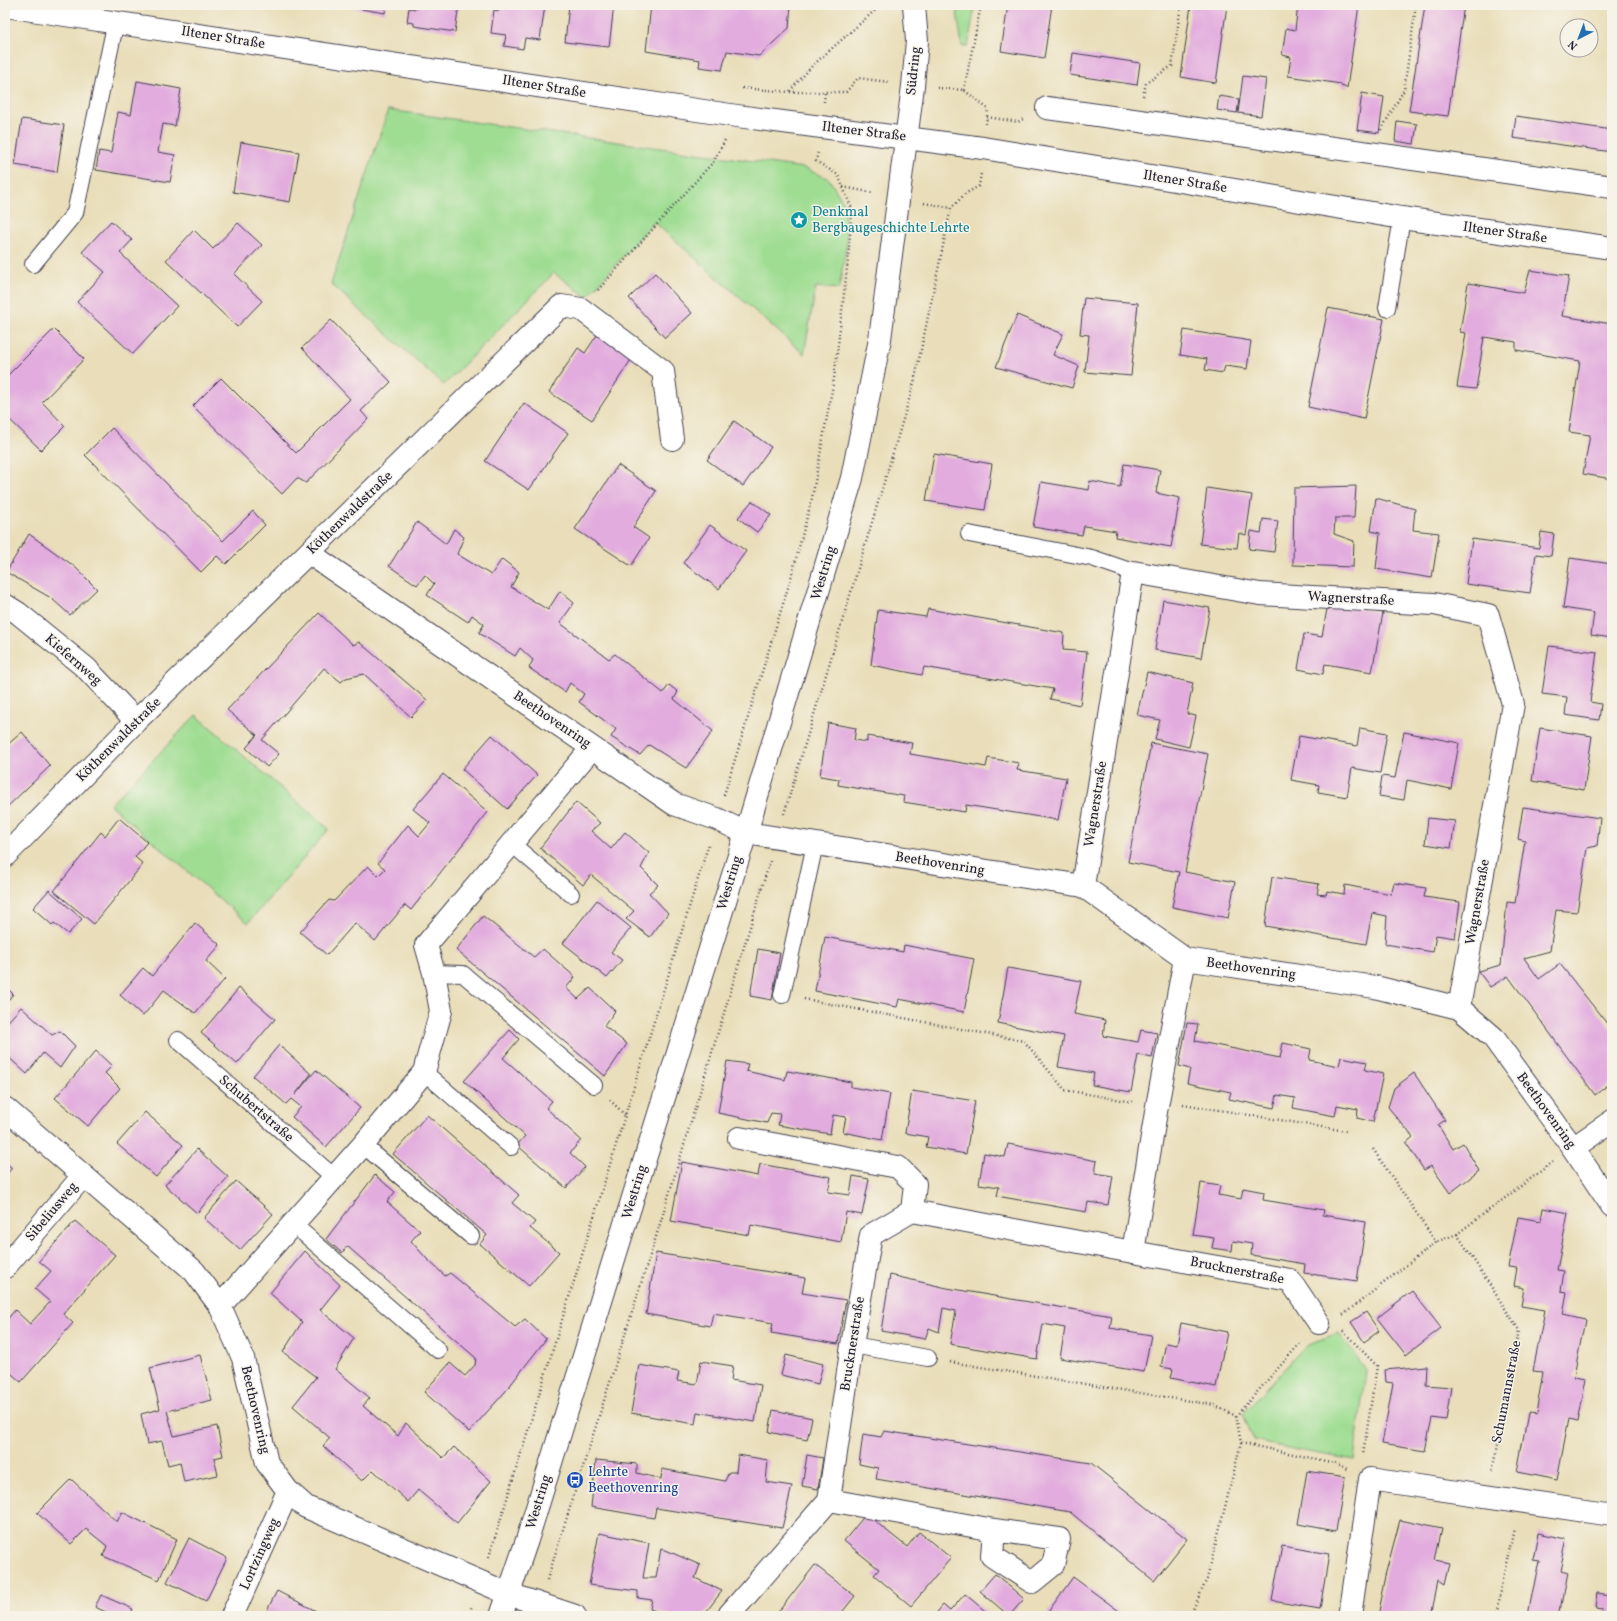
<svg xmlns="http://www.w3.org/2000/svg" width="1617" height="1621" font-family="Vollkorn,serif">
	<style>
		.green { fill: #9fdd92; stroke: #608066 }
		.building { fill: #e2acde }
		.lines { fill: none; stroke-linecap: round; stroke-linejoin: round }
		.lane-casing { stroke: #403e4e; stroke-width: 18 }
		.street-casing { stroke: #403e4e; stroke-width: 24 }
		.secondary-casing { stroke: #403e4e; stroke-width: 24 }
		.path { stroke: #403e4e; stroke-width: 2.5; stroke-dasharray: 1 3; stroke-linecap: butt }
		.lane { stroke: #fff; stroke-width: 16 }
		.street { stroke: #fff; stroke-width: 22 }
		.secondary { stroke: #fff; stroke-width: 22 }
		.labels { text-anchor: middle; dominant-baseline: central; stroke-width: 3; stroke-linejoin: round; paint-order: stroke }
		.street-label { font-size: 14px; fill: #22223b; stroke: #f7f3e8 }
		.culture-label { font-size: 14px; fill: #0d838f; stroke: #f7f3e8; text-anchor: start }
		.transit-label { font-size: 14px; fill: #164399; stroke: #f7f3e8; text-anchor: start }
	</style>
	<rect width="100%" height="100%" fill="#f7f3e8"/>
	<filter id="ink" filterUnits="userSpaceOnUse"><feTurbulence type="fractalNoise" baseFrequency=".025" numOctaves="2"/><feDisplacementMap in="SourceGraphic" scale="8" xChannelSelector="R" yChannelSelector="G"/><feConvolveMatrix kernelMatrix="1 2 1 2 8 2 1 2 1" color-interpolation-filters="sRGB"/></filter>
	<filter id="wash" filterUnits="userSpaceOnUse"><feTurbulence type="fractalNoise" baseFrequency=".012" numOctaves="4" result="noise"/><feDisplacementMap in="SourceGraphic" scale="16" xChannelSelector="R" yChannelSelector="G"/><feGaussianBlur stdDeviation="0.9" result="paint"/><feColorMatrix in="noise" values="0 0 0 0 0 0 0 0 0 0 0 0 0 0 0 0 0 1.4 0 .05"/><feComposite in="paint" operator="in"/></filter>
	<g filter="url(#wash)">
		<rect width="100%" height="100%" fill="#e9deb9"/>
		<!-- green -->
		<path class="green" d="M956,5H975L968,46H962Z
			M388,110L804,168L829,179L844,204L847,241L839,289L816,287L804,354L654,222L587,297L554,273L444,385L331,284Z
			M196,715L329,829L248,923L110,805Z
			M1338,1333L1353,1351L1366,1371L1354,1460L1303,1451L1254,1441L1243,1414L1306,1345Z"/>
		<g id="blocks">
			<!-- building -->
			<path class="building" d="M337,5H386L385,13Z
				M417,5H459L455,32L414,26V23L407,22L409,8L416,9Z
				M499,5H545L540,40L525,38L523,49L504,46L506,35L491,33L494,10L498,11Z
				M569,5H614L609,47L565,42Z
				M651,5H791L789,28L759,56L727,51L722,70L699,67L700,60L646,51Z
				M1008,5H1052L1044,58L1001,51Z
				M1191,5H1227L1216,83L1181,77Z
				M1298,5H1359L1347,88L1341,86V84L1288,76L1291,57L1282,55L1286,28L1295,30Z
				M1425,5H1464L1448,116L1409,111Z
				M1073,53L1140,63L1137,85L1070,75Z
				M1243,76L1266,79L1261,116L1238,113Z
				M137,81L181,89L175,126L163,124L158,152L175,155L170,182L96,170L99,151L111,153L118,112L131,115Z
				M1362,93L1384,97L1379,133L1357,130Z
				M1219,96L1239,99L1237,113L1217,110Z
				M1516,116L1612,130V152L1513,138Z
				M22,119L64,125L57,172L15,165Z
				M1397,121L1417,124L1414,144L1395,141Z
				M241,142L299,152L290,202L233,192Z
				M111,221L132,240L120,253L177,306L133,354L77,302L105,272L82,252Z
				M238,223L262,245L234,274L262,301L237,327L166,260L194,230L213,249Z
				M1530,270L1569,276L1562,316L1612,324V479L1583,474L1590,435L1569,432L1580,361L1516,350V342L1484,337L1476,389L1457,387L1466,333L1460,332L1468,283L1524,293Z
				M655,273L692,313L665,338L629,298Z
				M1084,298L1138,303L1131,376L1085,372L1089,335L1080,334Z
				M1328,308L1384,319L1364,419L1308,407Z
				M1017,315L1063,334L1053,355L1079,366L1072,388L996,367Z
				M331,320L391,382L361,411L368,419L306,483L297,478L282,494L193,406L221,378L296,453L350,399L302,348Z
				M54,329L84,359L42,402L65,426L41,450L5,415V378Z
				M1184,330L1251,341L1247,369L1225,366L1223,373L1205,370L1207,359L1180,355Z
				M599,332L634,355L592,420L549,392L578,348L585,353Z
				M524,403L568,433L529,490L485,461Z
				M734,421L771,447L743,486L707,460Z
				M112,428L223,541L253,511L265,525L226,564L217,556L201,572L85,455Z
				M934,454L992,464L985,510L926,501Z
				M1124,464L1160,470L1156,493L1180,498L1171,547L1115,537L1116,531L1084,526L1082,535L1033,527L1041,482L1089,490L1090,481L1120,487Z
				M618,465L656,491L633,527L649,538L631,566L575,529Z
				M1356,486L1354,518H1335L1334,534L1354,541L1353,567L1293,565L1294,488Z
				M1207,488L1252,495L1246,535L1239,533L1237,548L1200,544Z
				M1376,498L1415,509L1413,530L1439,533L1432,578L1376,569L1380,533L1371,531Z
				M752,501L771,515L757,532L738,518Z
				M1263,519L1278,521L1274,552L1249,549L1251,531L1261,533Z
				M417,522L446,544L454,529L464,537L457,554L491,575L502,559L519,572L511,587L548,610L560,591L574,603L560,623L609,659L615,654L663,693L669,685L678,692L674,699L713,731L686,768L649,745L640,755L611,737L616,729L579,702L584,694L570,683L565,692L529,668L533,660L520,648L515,656L479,633L484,624L472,615L468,622L427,595L434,584L425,575L417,585L389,566Z
				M710,525L746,551L719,589L683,563Z
				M1541,532L1554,534L1551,556L1536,554L1530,593L1466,584L1472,539L1539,548Z
				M29,534L74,566L97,589L70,615L51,598L6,572Z
				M1570,558L1612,564V638L1591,635L1594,613L1563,608Z
				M1163,600L1210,608L1201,658L1155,650Z
				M1328,603L1383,613L1372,672L1325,664L1323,674L1298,669L1304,634L1322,637Z
				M928,609L1064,633L1063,650L1087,652L1080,705L1050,699L1053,689L924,667L922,675L871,665L878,610L926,617Z
				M319,613L353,645L359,642L427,700L411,717L364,674L346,678L341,682L324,668L262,740L279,754L267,767L246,748L257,735L227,710Z
				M1549,646L1597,652L1590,702L1601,704L1599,720L1565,715L1567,697L1542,694Z
				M1147,672L1193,683L1187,714L1196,716L1189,747L1155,739L1160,720L1137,715Z
				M828,723L856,728L854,740L867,742V736L912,743L910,754L986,767L988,758L1019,763L1017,770L1066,778L1058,820L966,805L965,812L903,802L904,796L838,785L839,779L820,776Z
				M1360,728L1387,733L1380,773L1352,768L1347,797L1318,792L1319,785L1291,780L1299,736L1357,746Z
				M1540,728L1592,736L1584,790L1532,781Z
				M22,732L50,766L5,809V747Z
				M1404,732L1459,743L1451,789L1407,780L1404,800L1379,796L1382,776L1395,778Z
				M492,735L537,775L507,809L462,769Z
				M1151,743L1208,754L1185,872L1235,882L1228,918L1172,907L1179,872L1128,862Z
				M443,774L488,812L411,910L405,905L375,941L355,923L327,955L300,932L329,900L334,901L368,866L378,876L385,869L378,863L408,825L419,836L430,823L413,809Z
				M576,802L600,823L591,831L611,849L625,832L649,853L641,868L658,885L649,893L668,913L650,937L626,919L634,911L591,875L583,885L540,848Z
				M1523,807L1600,818L1597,846L1587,848L1577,912L1556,910L1550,951L1524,958L1539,979L1560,964L1612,1030V1082L1595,1095L1508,976L1490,987L1478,971L1501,965L1507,902L1515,903L1525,841L1518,839Z
				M119,818L147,842L135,857L143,864L94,924L54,891L101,832L105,836Z
				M1428,818L1455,821L1451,848L1425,844Z
				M1272,877L1319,884L1317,894L1326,895L1327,891L1344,894L1345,885L1391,894L1394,883L1426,888L1424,897L1460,902L1455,938L1436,935L1433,952L1385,944L1387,916L1372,913L1366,944L1265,926Z
				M49,890L82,919L68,934L54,923L52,925L33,908Z
				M597,900L631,928L611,952L622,960L607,978L563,943Z
				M483,916L534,957L543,949L575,977L566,988L578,999L590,988L615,1011L604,1026L627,1044L605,1076L456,950Z
				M195,923L220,945L206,961L225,979L195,1013L164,990L143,1016L120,995L143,968L152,976Z
				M825,937L903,952L904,945L974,959L964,1012L899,999L897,1007L815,991Z
				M758,949L780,953L772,1000L750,996Z
				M1008,968L1081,981L1074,1014L1105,1020L1103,1036L1138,1042L1141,1030L1157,1033L1152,1058L1138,1055L1131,1092L1092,1085L1094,1073L1058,1067L1064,1036L998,1023Z
				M5,986L13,994L5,1004Z
				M239,988L275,1019L237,1064L201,1033Z
				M21,1007L52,1035L60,1031L75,1046L60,1068L43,1053L27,1074L5,1054V1025Z
				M1187,1023L1198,1024L1195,1041L1280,1058L1283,1043L1311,1049L1309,1060L1339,1066L1341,1057L1367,1062L1365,1070L1383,1074L1373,1122L1357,1118L1358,1109L1337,1105L1335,1116L1293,1108L1295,1098L1277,1095L1274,1108L1229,1099L1231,1092L1187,1083L1190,1069L1179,1066Z
				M510,1030L519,1039L503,1058L552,1101L546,1108L581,1140L570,1153L585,1167L566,1188L517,1145L525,1136L464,1081Z
				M279,1045L311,1074L295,1095L316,1070L360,1108L326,1147L292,1117L301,1107L291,1099L286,1104L253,1076Z
				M96,1051L112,1066L105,1073L120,1088L88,1126L55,1098Z
				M727,1061L748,1064L746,1071L785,1080L787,1071L851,1082V1087L890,1094L882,1140L843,1132L846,1117L833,1115L830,1134L778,1125L780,1114L771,1113L767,1123L718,1113Z
				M1414,1073L1445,1120L1438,1125L1453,1149L1463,1143L1479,1171L1450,1193L1431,1166L1424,1170L1406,1143L1413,1137L1388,1107L1394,1088Z
				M912,1091L975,1101L966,1154L926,1147L928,1137L905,1133Z
				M145,1112L183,1145L156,1177L117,1144Z
				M427,1115L519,1195L512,1203L535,1222L530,1228L559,1252L529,1286L480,1244L487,1235L393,1154Z
				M1008,1144L1097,1161L1095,1173L1113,1176L1108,1205L1088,1202L1086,1212L997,1196L999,1187L979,1184L984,1153L1005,1157Z
				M197,1149L228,1177L197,1213L165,1185Z
				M5,1162L12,1168L5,1176Z
				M682,1162L758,1176L760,1164L831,1177L828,1192L850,1195L853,1176L869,1179L862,1215L846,1212L841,1242L751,1225L749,1235L671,1221Z
				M375,1175L395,1192L387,1202L420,1231L411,1241L426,1258L445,1276L450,1273L515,1327L525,1319L546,1339L505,1392L469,1432L424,1392L450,1363L465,1376L475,1365L476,1358L347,1246L342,1253L326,1239Z
				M236,1181L273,1214L240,1250L204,1218Z
				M1201,1183L1220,1186L1218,1195L1241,1199L1243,1188L1264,1192L1263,1200L1324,1210L1323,1215L1366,1222L1357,1281L1304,1273L1305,1264L1251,1255L1252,1244L1233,1241L1232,1251L1212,1248L1214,1238L1193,1235Z
				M1543,1208L1568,1213L1557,1270L1564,1271L1561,1291L1567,1292L1563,1314L1585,1319L1574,1377L1586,1379L1578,1421L1569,1419L1557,1480L1517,1472L1528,1413L1536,1414L1543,1372L1533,1371L1545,1310L1521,1306L1524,1288L1514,1286L1517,1268L1508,1267L1518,1217L1541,1221Z
				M75,1221L115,1255L63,1314L73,1323L21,1382L5,1368V1322L15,1310L30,1324L50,1302L35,1289L51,1271L39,1261Z
				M305,1251L340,1285L320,1310L354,1338L335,1369L370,1398L363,1406L398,1436L406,1423L443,1458L454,1447L491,1481L457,1523L418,1490L408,1502L373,1470L362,1481L323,1446L330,1438L293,1406L316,1377L283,1352L302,1322L270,1293Z
				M656,1253L805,1278L802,1293L846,1300L838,1344L771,1333L773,1323L713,1313L710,1326L646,1314Z
				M890,1275L947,1288L1112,1316L1110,1328L1151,1335L1144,1372L1060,1358L1065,1328L1043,1324L1037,1359L950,1344L956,1311L943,1308L939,1332L929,1328L925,1339L881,1331Z
				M1412,1291L1441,1328L1406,1355L1377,1318Z
				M1366,1312L1379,1331L1364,1342L1351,1322Z
				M1181,1323L1227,1332L1216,1387L1171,1378L1173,1369L1161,1367L1166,1343L1177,1345Z
				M200,1355L212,1400L167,1411L174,1436L217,1426L223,1456L214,1458L218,1475L184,1482L180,1462L168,1465L162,1441L147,1444L141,1414L160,1409L150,1368Z
				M786,1355L823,1364L818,1384L781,1375Z
				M701,1361L733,1366L731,1380L761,1385L755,1422L697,1412L695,1424L631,1413L639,1365L679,1372L677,1381L697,1384Z
				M1427,1366L1426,1385L1451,1387L1446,1420L1432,1418L1425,1451L1382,1444L1393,1383L1386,1382L1385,1370Z
				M773,1410L812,1418L807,1440L769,1432Z
				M884,1431L1091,1463L1187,1539L1154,1581L1070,1512L876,1479L878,1468L859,1464L863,1434L881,1437Z
				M738,1455L768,1460L766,1482L792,1486L782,1528L656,1508L654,1518L591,1507L596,1460L637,1464V1473L661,1479L662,1469L725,1481L729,1472H736Z
				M807,1455L823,1458L818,1489L802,1486Z
				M1307,1471L1345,1477L1336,1531L1298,1524Z
				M71,1479L117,1522L122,1512L177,1539L159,1580L103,1556L107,1546L86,1529L71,1544L37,1513Z
				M866,1514L907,1547L919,1532L951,1558L911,1606L874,1575L879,1569L844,1541Z
				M1400,1520L1442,1529L1435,1560L1449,1563L1444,1586L1438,1582L1431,1616H1377L1386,1572Z
				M599,1533L649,1543L643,1578H656L661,1548L700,1565L695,1578L722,1591L703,1616H670L650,1609L652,1600L638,1598V1591L589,1585Z
				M1538,1533L1567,1539L1560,1571L1567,1573L1559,1616H1528L1539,1560L1533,1559Z
				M189,1538L227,1558L206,1601L167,1582Z
				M1282,1546L1329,1554L1320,1609L1272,1601Z
				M815,1565L855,1596L839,1616H775Z
				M995,1574L1024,1599L1009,1616L980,1591Z
				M1073,1577L1119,1611L1115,1616H1053L1048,1612Z
				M277,1591L326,1616H264Z
				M1597,1593L1612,1595V1616H1603L1604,1608L1595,1607Z
				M965,1594L991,1616H934L943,1605L950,1611Z
				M101,1595L133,1609L129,1616H104L106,1612L95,1607Z"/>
		</g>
	</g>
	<g filter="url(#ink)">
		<use href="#blocks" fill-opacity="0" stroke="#403e4e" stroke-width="1"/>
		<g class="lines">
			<!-- lane casing -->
			<g class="lane-casing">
				<path id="lane" d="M33,264L75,213L116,21
					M1387,308L1402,218
					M969,534L1092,558L1133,572
					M512,844L571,894
					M434,973L463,974L594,1085
					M782,995L815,844
					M178,1040L335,1178
					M424,1072L511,1147
					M363,1145L471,1236
					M293,1224L438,1350
					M852,1345L928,1358"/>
			</g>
			<!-- street casing -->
			<g class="street-casing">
				<path id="street" d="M1047,108L1612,187
					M309,553L674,804L717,819L746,833L1083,886L1185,959L1375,987L1459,1008L1493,1037L1573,1148L1612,1206
					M5,605L18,613L86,668L136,721
					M5,856L136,721L561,306L581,309L663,371L672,439
					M1083,886L1133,572L1260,594L1434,604L1488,615L1513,704L1459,1008
					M5,1108L194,1271L220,1306L243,1358L267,1463L288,1491L306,1507L509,1594L575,1616
					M739,1138L898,1167L915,1184L912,1211
					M1573,1148L1612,1121
					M1133,1252L1290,1280L1319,1323
					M5,1267L83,1176
					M220,1306L363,1145L424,1072L441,1011L434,973L426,945L592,748
					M829,1500L994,1530L1059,1539L1053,1565L1032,1582L992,1556L994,1530
					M232,1616L288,1491
					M728,1616L829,1500L852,1345L871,1235L912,1211L1133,1252L1157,1106L1185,959
					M1350,1616L1370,1479L1612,1515"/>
			</g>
			<!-- secondary casing -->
			<g class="secondary-casing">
				<path id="secondary" d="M5,6L737,116L983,148L1402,218L1612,248
					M501,1616L527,1540L746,833L852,478L880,339L913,86L917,41L914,5"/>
			</g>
			<!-- path -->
			<path class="path" d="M742,88L790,92H846L858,78L888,82
				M937,88L964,90L988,109L986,124
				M964,90L981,5
				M790,91L812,66L881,5
				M1143,96L1146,83L1172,66L1181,5
				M824,102L825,92
				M987,117L1018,122L1025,118
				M1381,130L1404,90L1416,5
				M843,187L874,193
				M924,203L951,208
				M598,290L714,161L725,140
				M724,795L791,578L812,498L834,379L848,260L852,209L838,175L816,161L818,152
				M784,814L914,383L951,208L965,194L979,186L981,173
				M804,999L1024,1041L1065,1090L1133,1102
				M610,1100L625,1115
				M1183,1104L1346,1131
				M1373,1149L1436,1242
				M1457,1234L1519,1330L1492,1472
				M1343,1315L1436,1242L1457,1234L1553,1162
				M1343,1331L1377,1366L1363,1455
				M950,1362L1214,1405L1236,1416
				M1241,1443L1335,1463L1347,1469
				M489,1557L709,843
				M547,1580L660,1224L770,861
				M469,1616L472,1605
				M1190,1616L1207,1579L1241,1443L1236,1416L1302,1341
				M1496,1616L1514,1526"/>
			<!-- lane -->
			<use href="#lane" class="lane"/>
			<!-- street -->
			<use href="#street" class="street"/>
			<!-- secondary -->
			<use href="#secondary" class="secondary"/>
		</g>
	</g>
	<!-- icons -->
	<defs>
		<g id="sight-disc" transform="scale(0.9)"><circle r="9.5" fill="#0f9aa8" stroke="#f7f3e8"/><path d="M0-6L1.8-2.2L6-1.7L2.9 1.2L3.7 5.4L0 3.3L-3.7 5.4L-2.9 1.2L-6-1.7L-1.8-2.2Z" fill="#fff"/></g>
		<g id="bus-disc" transform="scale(0.9)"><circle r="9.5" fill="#1a4fb4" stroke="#f7f3e8"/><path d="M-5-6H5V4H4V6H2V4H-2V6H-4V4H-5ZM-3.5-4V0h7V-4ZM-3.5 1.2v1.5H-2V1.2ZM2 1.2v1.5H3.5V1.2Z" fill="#fff"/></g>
	</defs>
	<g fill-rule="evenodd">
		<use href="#sight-disc" x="799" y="220"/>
		<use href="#bus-disc" x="575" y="1480"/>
	</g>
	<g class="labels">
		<!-- street labels -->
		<g class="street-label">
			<text transform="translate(223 38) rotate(9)">Iltener Straße</text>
			<text transform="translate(914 71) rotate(-84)">Südring</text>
			<text transform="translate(544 87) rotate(9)">Iltener Straße</text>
			<text transform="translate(864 132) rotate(7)">Iltener Straße</text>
			<text transform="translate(1185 182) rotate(9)">Iltener Straße</text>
			<text transform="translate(1505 233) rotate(8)">Iltener Straße</text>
			<text transform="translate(350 513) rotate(-44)">Köthenwaldstraße</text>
			<text transform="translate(824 573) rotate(-73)">Westring</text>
			<text transform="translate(1351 599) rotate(3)">Wagnerstraße</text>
			<text transform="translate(73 660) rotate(41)">Kiefernweg</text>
			<text transform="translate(552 720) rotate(34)">Beethovenring</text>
			<text transform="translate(119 740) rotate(-45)">Köthenwaldstraße</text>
			<text transform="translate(1096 804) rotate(-81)">Wagnerstraße</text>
			<text transform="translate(940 864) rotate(9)">Beethovenring</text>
			<text transform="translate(730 883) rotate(-73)">Westring</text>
			<text transform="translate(1478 902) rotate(-80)">Wagnerstraße</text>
			<text transform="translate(1251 969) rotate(8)">Beethovenring</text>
			<text transform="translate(256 1109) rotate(41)">Schubertstraße</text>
			<text transform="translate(1546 1111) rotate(54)">Beethovenring</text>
			<text transform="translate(635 1192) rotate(-73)">Westring</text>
			<text transform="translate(52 1212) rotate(-50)">Sibeliusweg</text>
			<text transform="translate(1237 1271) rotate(11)">Brucknerstraße</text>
			<text transform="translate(853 1344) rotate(-81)">Brucknerstraße</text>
			<text transform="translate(1507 1392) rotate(-79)">Schumannstraße</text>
			<text transform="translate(255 1410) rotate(77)">Beethovenring</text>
			<text transform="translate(539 1502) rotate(-73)">Westring</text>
			<text transform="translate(260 1554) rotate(-66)">Lortzingweg</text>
		</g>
		<!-- culture labels -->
		<g class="culture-label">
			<text x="812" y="212">Denkmal<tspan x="812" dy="16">Bergbaugeschichte Lehrte</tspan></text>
		</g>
		<!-- transit labels -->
		<g class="transit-label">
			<text x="588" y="1472">Lehrte<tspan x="588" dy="16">Beethovenring</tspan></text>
		</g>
	</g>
	<!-- margin -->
	<rect width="1617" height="1621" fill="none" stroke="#f7f3e8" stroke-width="20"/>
	<!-- north arrow -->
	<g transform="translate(1579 38) rotate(222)"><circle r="19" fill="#f7f3e8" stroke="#a29fa3"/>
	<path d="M0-3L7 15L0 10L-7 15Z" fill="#1f6fb2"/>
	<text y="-6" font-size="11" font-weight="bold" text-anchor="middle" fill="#22223b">N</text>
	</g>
</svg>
